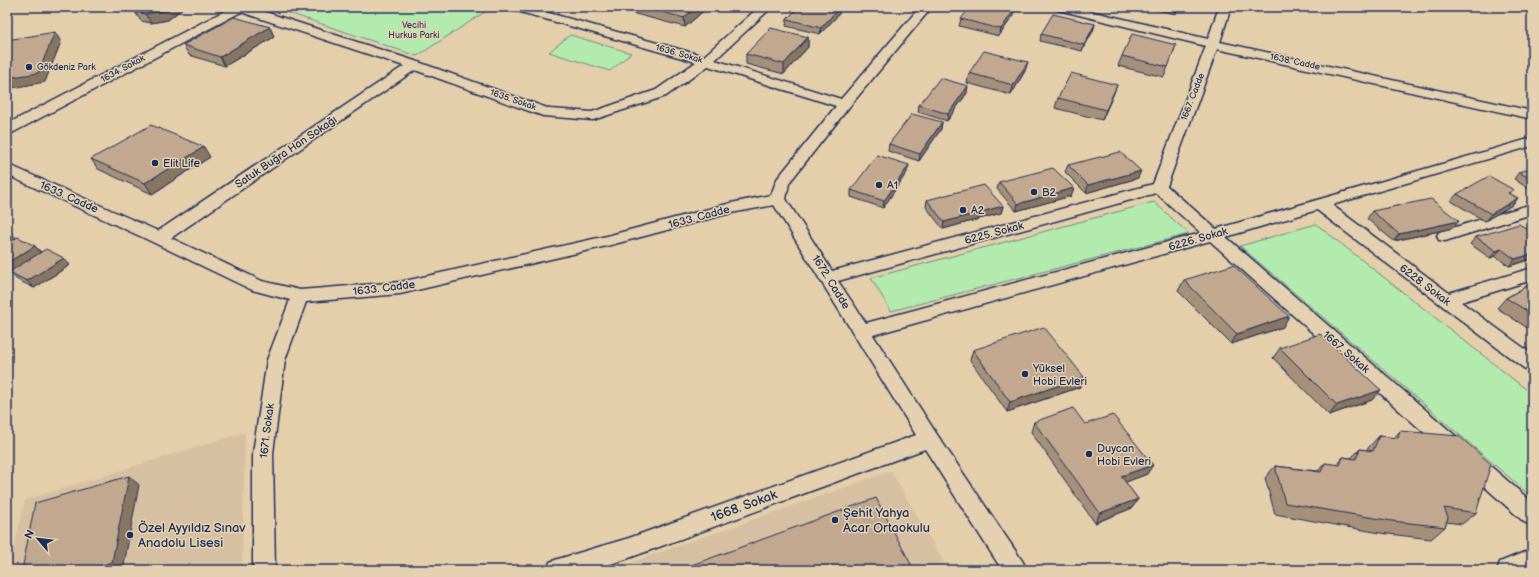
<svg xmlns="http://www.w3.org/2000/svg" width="1539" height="577" font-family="'Balsamiq Sans',sans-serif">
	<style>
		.built { fill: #d6c0a1 }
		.green { fill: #b3ebaf; stroke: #678d86 }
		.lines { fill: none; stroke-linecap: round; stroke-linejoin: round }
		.street-casing { stroke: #1b2f5e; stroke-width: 3 }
		.street { fill: #e5d1af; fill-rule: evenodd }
		.wall { fill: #a7907a; stroke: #1b2f5e }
		.shaded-wall { fill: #887663; stroke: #1b2f5e }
		.building { fill: #c2a88e; stroke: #1b2f5e }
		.poi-dot { fill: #1b2f5e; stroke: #e5d1af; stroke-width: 1.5 }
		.labels { text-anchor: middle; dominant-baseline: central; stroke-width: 3; stroke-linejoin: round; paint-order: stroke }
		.far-park-label { font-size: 9px; fill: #2a4266; stroke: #e5d1af }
		.far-street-label { font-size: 9px; fill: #1b2f5e; stroke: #e5d1af }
		.far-poi-label { font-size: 9px; fill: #1b2f5e; stroke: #e5d1af; text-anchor: start }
		.street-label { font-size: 11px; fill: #1b2f5e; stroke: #e5d1af }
		.poi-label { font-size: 11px; fill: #1b2f5e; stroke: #e5d1af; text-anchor: start }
		.near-street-label { font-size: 13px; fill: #1b2f5e; stroke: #e5d1af }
		.near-poi-label { font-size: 13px; fill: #1b2f5e; stroke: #e5d1af; text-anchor: start }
	</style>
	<rect width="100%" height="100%" fill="#e5ceaa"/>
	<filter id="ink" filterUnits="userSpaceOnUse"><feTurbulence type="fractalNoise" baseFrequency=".025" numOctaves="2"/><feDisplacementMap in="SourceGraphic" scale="8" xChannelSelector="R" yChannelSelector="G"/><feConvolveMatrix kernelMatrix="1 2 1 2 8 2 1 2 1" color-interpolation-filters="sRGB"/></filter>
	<g filter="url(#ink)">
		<!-- built -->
		<path class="built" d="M245,432L242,570H9L25,500Z
			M891,471L948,570H610Z"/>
		<!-- green -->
		<path class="green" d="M271,7H488L491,8L417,56Z
			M570,35L631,53L610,71L549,52Z
			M1154,202L1189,234L891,311L871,278Z
			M1316,224L1532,394V497L1240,246Z"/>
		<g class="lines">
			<!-- street casing -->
			<g class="street-casing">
				<path id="street" d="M232,7H250L418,62L550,109L592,112L656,90L696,62L510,9L508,7H527L704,56L759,7H772L715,60L841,99L920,7H932L849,107L789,183L786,199L832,271L1153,184L1206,46L1054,9L1052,7H1073L1208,39L1219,7H1231L1220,42L1532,111V119L1217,49L1167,186L1216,229L1532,138V146L1332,205L1449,293L1532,268V280L1461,302L1532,354V371L1525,369L1317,210L1226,237L1532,502V525L1524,522L1210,241L873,335L936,433L1023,562L1026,570H1002L925,449L629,558L592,570H547L550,562L558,559L629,538L916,435L774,205L731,213L607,246L400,294L306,302L285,360L273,453L275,570H253V453L267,360L290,300L252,290L142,237L7,175V164L158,231L404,66L241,12L12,133L7,134V124ZM708,66L836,106L777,179L771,195L731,203L607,236L400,282L300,290L262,281L171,238L415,70L543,116L593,120L666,96ZM1156,193L1201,233L866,323L838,281Z
					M1532,204V214L1445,241L1439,240L1437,236L1439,232Z
					M1532,549V570H1497L1500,562Z"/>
			</g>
			<!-- street -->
			<use href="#street" class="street"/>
		</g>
		<!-- wall -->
		<path class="wall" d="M623,7H708L685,27L624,11Z
			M1142,7H1178L1176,14Z
			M183,8L168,20L151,23L141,21L135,12Z
			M839,8V14L820,34L786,26L787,19Z
			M1013,16L999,36L959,26L961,19Z
			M1095,24L1093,31L1082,51L1040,41L1041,34Z
			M270,27L274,37L225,66L189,55L183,45Z
			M808,37V47L784,74L746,64V54Z
			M1176,45L1164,77L1118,66L1122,56Z
			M1025,71L1011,95L967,83L969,73Z
			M1117,85L1113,95L1102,120L1055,108L1058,98Z
			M967,93L947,121L918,112L919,105Z
			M942,122L941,129L919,161L888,151L889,144Z
			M210,157L152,194L98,169L91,159Z
			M1068,165L1138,178L1086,193L1065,172Z
			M1532,168V191L1514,179L1519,172Z
			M907,172L883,208L851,197V190Z
			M999,182L1071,196L1016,211L997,189Z
			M1457,194H1510L1518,198L1512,205L1485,221L1451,201Z
			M927,200L1003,206L1001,213L943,229L926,207Z
			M1372,211L1453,228L1394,241L1367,219Z
			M7,230L16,238L35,246L41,252L70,265L34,288L16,279L10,272L7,274Z
			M1532,232V259L1509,266L1495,256L1490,258L1470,244L1476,237Z
			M1184,280L1283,327L1231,344L1178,291Z
			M1532,283V331L1497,308L1506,298Z
			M1280,348L1372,400L1329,415L1273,358Z
			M973,350L1080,387L1007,412L970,360Z
			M1034,422L1085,424L1147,474L1125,482L1138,499L1132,508L1095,523L1031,432Z
			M1400,431L1476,513L1462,524L1446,522L1445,527L1431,539L1380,533L1275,514L1265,478L1275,466L1318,471L1325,463L1336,465L1343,457L1351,458L1360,449L1367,450L1368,448L1379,436L1394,438Z"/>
		<!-- shaded-wall -->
		<path class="shaded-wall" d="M168,7H182L183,8L168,20L151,23L145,14Z
			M696,7H708L685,27L684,18Z
			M839,8V14L820,34L821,28Z
			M1014,10L1013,16L999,36L1001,29Z
			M1095,24L1093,31L1082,51L1084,45Z
			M270,27L274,37L225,66L220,57Z
			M55,32L61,42L45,82L7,89V78Z
			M808,37V47L784,74V64Z
			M1028,62L1025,71L1011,95L1013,85Z
			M1117,85L1113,95L1102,120L1106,110Z
			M968,86L967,93L947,121L948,114Z
			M942,122L941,129L919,161L920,154Z
			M204,147L210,157L152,194L145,183Z
			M909,165L907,172L883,208L884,201Z
			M1141,171L1138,178L1086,193L1088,185Z
			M1074,188L1071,196L1016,211L1018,204Z
			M1518,198L1512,205L1485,221L1491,214Z
			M1003,206L1001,213L943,229L944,222Z
			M1459,221L1453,228L1394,241L1399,234Z
			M11,232L17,239L7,246V235Z
			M35,246L41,253L7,274V263Z
			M1501,249L1495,256L1490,258L1496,251Z
			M1532,254V259L1509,266L1515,259Z
			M64,258L70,265L34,288L27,281Z
			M1289,316L1283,327L1231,344L1237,334Z
			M1084,377L1080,387L1007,412L1010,402Z
			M1381,390L1372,400L1329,415L1337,405Z
			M1153,465L1147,474L1116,486L1121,476Z
			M129,476L139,485L123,570H86Z
			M1138,499L1132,508L1095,523L1100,513Z"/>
		<!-- building -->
		<path class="building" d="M134,7H168L163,11L145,14L135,12Z
			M643,7H696L684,18Z
			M799,7H835L839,8L821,28L787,19Z
			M970,7H1003L1014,10L1001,29L961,19Z
			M1053,14L1095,24L1084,45L1041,34Z
			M234,17L270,27L220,57L183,45Z
			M771,28L808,37L784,64L746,54Z
			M55,32L38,73L7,78V40Z
			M1132,34L1176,45L1168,67L1122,56Z
			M984,51L1028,62L1013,85L969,73Z
			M1071,73L1117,85L1106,110L1058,98Z
			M940,78L968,86L948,114L919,105Z
			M912,114L942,122L920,154L889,144Z
			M151,125L204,147L145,183L91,159Z
			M1120,152L1141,171L1088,185L1068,165Z
			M877,155L909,165L884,201L851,190Z
			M1053,168L1074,188L1018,204L999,182Z
			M1532,168V180L1519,172Z
			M1489,176L1514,190L1508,193L1518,198L1491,214L1457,194Z
			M984,185L1003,206L944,222L927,200Z
			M1431,199L1459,221L1399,234L1372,211Z
			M1519,224L1532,232V254L1515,259L1501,249L1496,251L1476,237Z
			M7,230L11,232L7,235Z
			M18,237L35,246L7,263V243Z
			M46,249L64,258L27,281L9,272Z
			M1233,265L1289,316L1237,334L1184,280Z
			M1532,283V314L1506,298Z
			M1044,327L1084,377L1010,402L973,350Z
			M1320,334L1381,390L1337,405L1280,348Z
			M1073,408L1085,424L1113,415L1153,465L1121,476L1138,499L1100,513L1034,422Z
			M1400,431L1459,436L1491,464L1476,513L1444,508L1448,517L1445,527L1392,521L1285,503L1275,466L1321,472L1325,463L1340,465L1343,457L1356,459L1360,449L1373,451L1379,436L1398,438Z
			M129,476L112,562L86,570H22L35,503Z
			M876,498L914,570H678Z"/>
	</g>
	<!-- markers -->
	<g class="poi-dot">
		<circle cx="29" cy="67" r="4"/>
		<circle cx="155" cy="163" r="4"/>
		<circle cx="879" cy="185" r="4"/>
		<circle cx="1034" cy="192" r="4"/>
		<circle cx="963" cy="210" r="4"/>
		<circle cx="1025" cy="374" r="4"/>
		<circle cx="1089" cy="454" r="4"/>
		<circle cx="835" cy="520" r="4"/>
		<circle cx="130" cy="535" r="4"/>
	</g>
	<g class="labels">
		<!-- far-park labels -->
		<g class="far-park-label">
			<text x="414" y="25">Vecihi<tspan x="414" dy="10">Hurkus Parki</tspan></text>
		</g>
		<!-- far-street labels -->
		<g class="far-street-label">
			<text transform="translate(679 54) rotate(16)">1636. Sokak</text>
			<text transform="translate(1295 62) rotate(12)">1638. Cadde</text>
			<text transform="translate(123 69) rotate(-28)">1634. Sokak</text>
			<text transform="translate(1193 97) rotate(-69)">1667. Cadde</text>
			<text transform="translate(513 100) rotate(19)">1635. Sokak</text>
		</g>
		<!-- far-poi labels -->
		<g class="far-poi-label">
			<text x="37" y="67">Gökdeniz Park</text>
		</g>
		<!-- street labels -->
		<g class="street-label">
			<text transform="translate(286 152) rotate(-34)">Satuk Buğra Han Sokağı</text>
			<text transform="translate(69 197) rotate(24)">1633. Cadde</text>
			<text transform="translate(699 217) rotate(-15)">1633. Cadde</text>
			<text transform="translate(994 233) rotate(-15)">6225. Sokak</text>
			<text transform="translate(1198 239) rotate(-16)">6226. Sokak</text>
			<text transform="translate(831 282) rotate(58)">1672. Cadde</text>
			<text transform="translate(1425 285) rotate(37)">6228. Sokak</text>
			<text transform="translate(384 288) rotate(-7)">1633. Cadde</text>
			<text transform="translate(1346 352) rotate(41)">1667. Sokak</text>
			<text transform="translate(267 431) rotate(-83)">1671. Sokak</text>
		</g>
		<!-- poi labels -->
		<g class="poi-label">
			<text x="163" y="163">Elit Life</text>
			<text x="887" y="185">A1</text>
			<text x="1042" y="192">B2</text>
			<text x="971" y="210">A2</text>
			<text x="1033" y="368">Yüksel<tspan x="1033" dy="13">Hobi Evleri</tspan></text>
			<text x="1097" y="448">Duycan<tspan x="1097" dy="13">Hobi Evleri</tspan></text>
		</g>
		<!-- near-street labels -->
		<g class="near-street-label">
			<text transform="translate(744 506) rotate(-20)">1668. Sokak</text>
		</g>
		<!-- near-poi labels -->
		<g class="near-poi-label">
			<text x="843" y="513">Şehit Yahya<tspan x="843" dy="15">Acar Ortaokulu</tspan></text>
			<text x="138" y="528">Özel Ayyıldız Sınav<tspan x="138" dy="15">Anadolu Lisesi</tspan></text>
		</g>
	</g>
	<!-- margin -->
	<rect width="1539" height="577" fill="none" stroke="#e5d1af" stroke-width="24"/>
	<rect x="12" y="12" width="1515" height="553" fill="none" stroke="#1b2f5e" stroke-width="1.5" filter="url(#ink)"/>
	<!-- north arrow -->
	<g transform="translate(38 539) rotate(298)" stroke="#e5d1af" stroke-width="3" paint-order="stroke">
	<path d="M0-3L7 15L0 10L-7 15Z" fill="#1b2f5e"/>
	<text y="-6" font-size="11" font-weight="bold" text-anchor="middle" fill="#1b2f5e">N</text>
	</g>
</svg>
